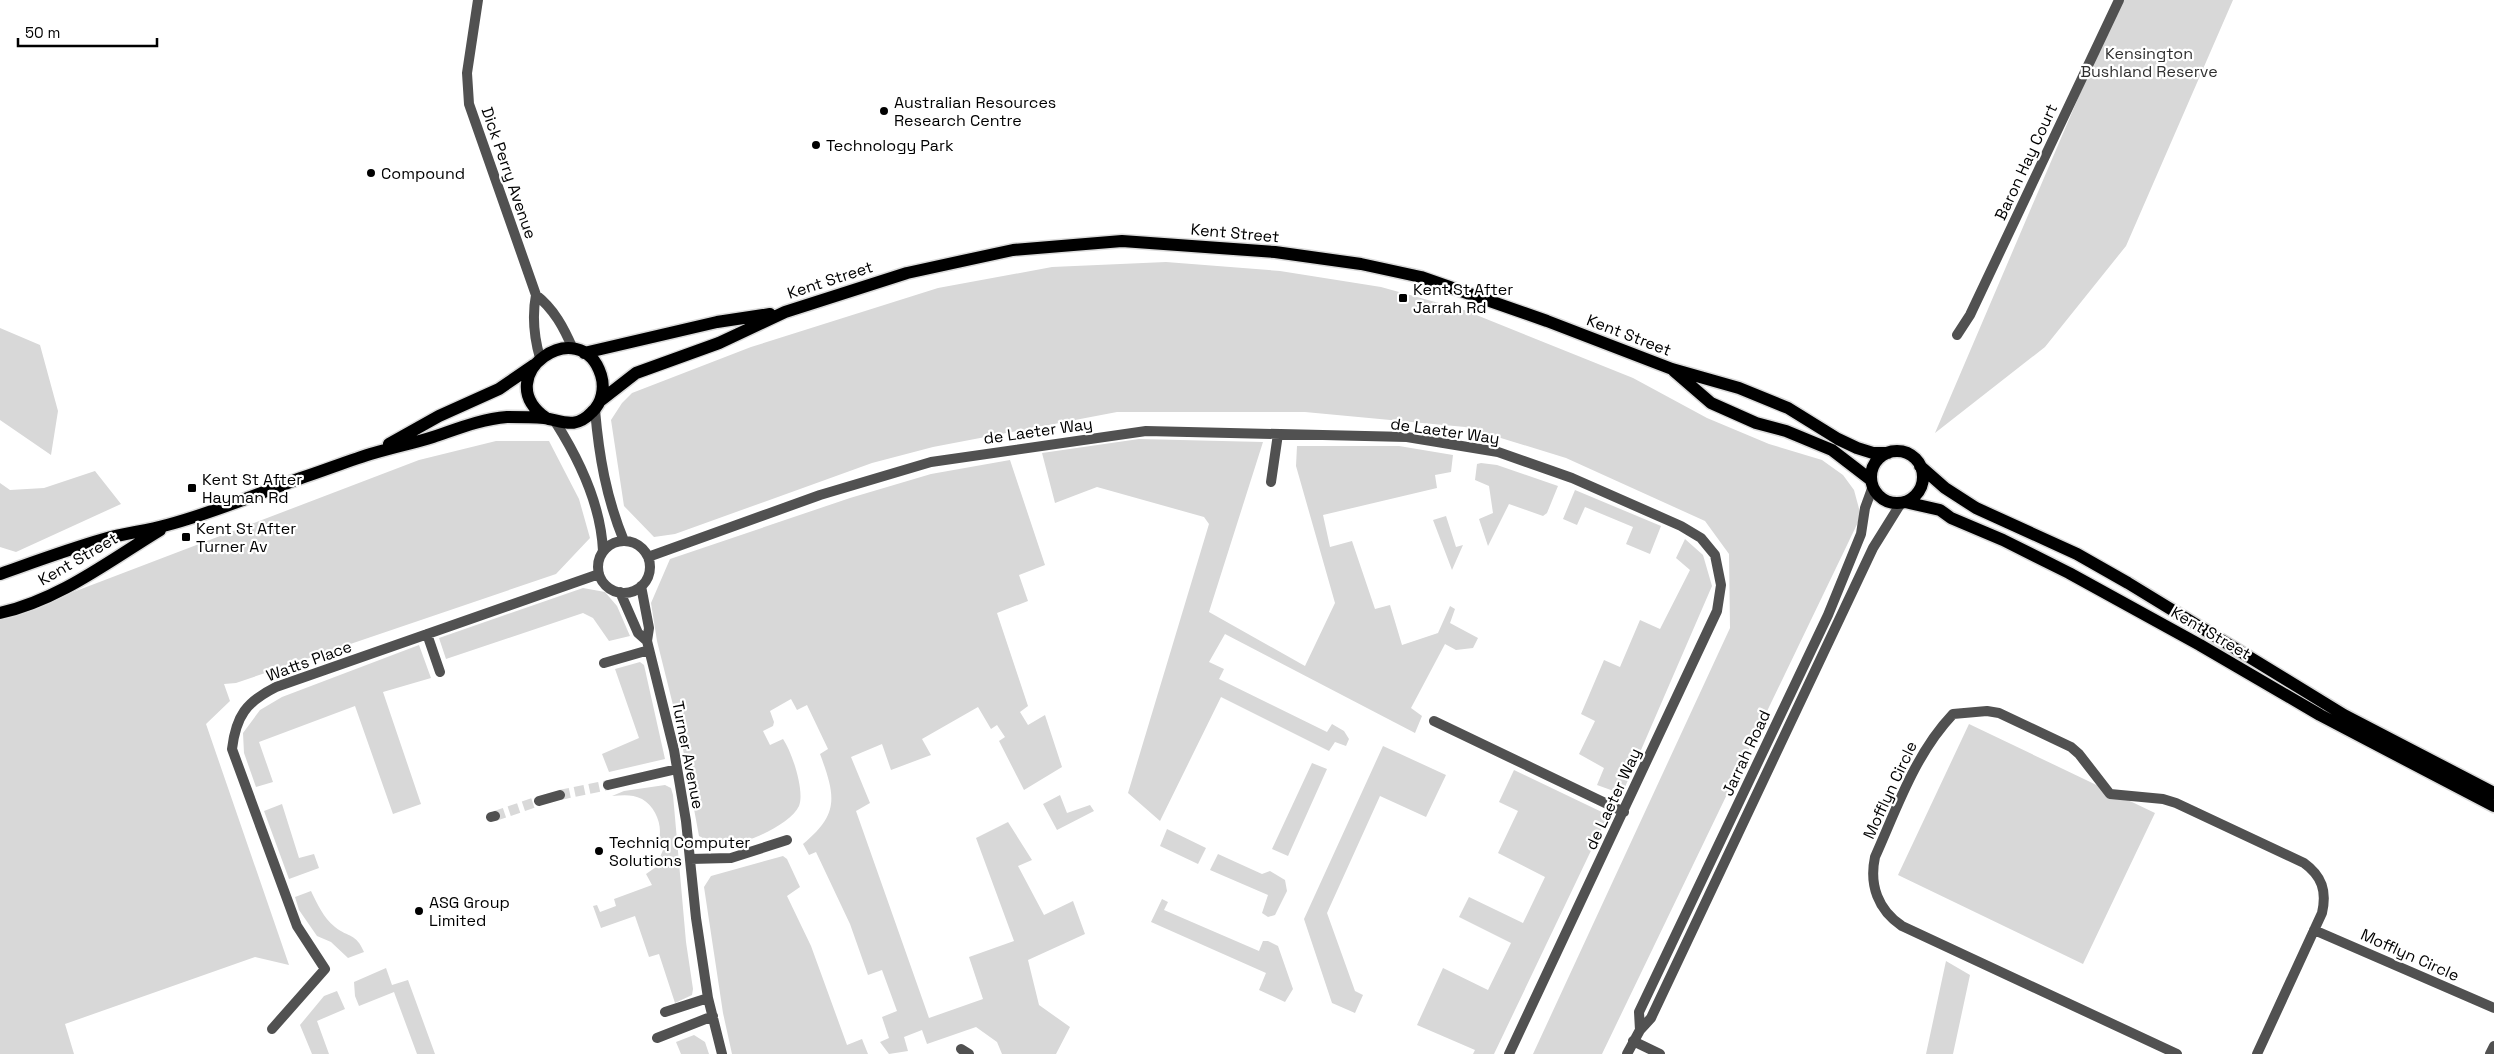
<svg xmlns="http://www.w3.org/2000/svg" width="2494" height="1054" font-family="'Space Grotesk',sans-serif">
	<style>
		.green { fill: #d8d8d8 }
		.lines { fill: none; stroke-linecap: round; stroke-linejoin: round }
		.minor-tunnel { stroke: #d9d9d9; stroke-width: 10; stroke-dasharray: 10 5; stroke-linecap: butt }
		.primary-casing { stroke: #dbdbdb; stroke-width: 15 }
		.minor { stroke: #515151; stroke-width: 10 }
		.tertiary { stroke: #515151; stroke-width: 10 }
		.primary { stroke: #000; stroke-width: 12 }
		.poi-dot { fill: #000; stroke: #fff; stroke-width: 2 }
		.labels { text-anchor: middle; dominant-baseline: central; stroke-width: 4.5; stroke-linejoin: round; paint-order: stroke }
		.park-label { font-size: 16px; fill: #2f2f2f; stroke: #fff }
		.poi-label { font-size: 16px; fill: #000; stroke: #fff; text-anchor: start }
		.street-label { font-size: 16px; fill: #000; stroke: #fff }
	</style>
	<rect width="100%" height="100%" fill="#fff"/>
	<!-- green -->
	<path class="green" d="M2120,0H2233L2126,246L2045,347L1935,433Z
		M1166,262L1280,271L1381,287L1464,310L1633,378L1707,418L1769,444L1822,460L1843,475L1854,490L1861,516L1602,1054H1533L1730,628L1729,554L1705,521L1566,458L1465,427L1305,412H1117L933,447L872,463L675,534L654,537L624,506L611,420L622,403L632,393L751,347L938,288L1052,267Z
		M0,328L40,345L58,411L51,455L0,420Z
		M1139,439L1263,442L1209,612L1305,666L1335,603L1296,466L1297,446H1399L1453,455L1451,472L1435,475L1437,488L1323,515L1330,547L1352,541L1375,609L1390,605L1402,645L1438,633L1450,606L1455,609L1450,623L1478,638L1473,648L1456,650L1445,644L1411,708L1422,716L1415,733L1225,634L1209,662L1224,669L1219,679L1327,732L1332,724L1344,731L1349,739L1346,746L1335,742L1329,751L1221,697L1160,821L1128,793L1209,524L1204,517L1097,487L1055,503L1042,453Z
		M496,441H549L579,499L590,538L556,574L236,683L224,684L230,701L206,724L289,965L255,957L65,1024L74,1054H0V620L419,460Z
		M1010,460L1045,565L1019,575L1028,601L997,613L1028,706L1020,712L1028,725L1045,715L1062,767L1024,790L999,741L1005,737L997,725L991,729L978,707L922,739L931,755L891,770L882,744L851,757L870,803L856,811L929,1018L983,999L969,957L1014,941L976,838L1008,822L1032,860L1018,866L1044,915L1073,901L1085,934L1028,960L1039,1005L1070,1027L1056,1054H1002L997,1042L976,1027L927,1044L922,1030L904,1037L908,1051L889,1054L880,1042L889,1038L882,1017L897,1011L882,970L868,975L850,924L816,852L809,855L803,844C839,814 836,797 820,754L828,749L807,705L797,710L791,699L770,711L774,722L773,726L763,731L770,745L783,739C792,752 805,791 799,806C791,824 748,843 729,845C718,845 708,841 699,836L680,733L657,641L651,603L670,559L850,498L931,474Z
		M1481,463L1497,465L1558,486L1547,513L1543,516L1509,504L1488,546L1479,519L1493,513L1489,486L1475,480L1477,464Z
		M95,471L121,504L16,552L0,547V483L10,490L44,488Z
		M1575,490L1661,526L1650,554L1626,544L1633,527L1585,507L1577,525L1563,519Z
		M1446,516L1456,547L1463,545L1452,570L1433,520Z
		M1685,539L1703,555L1712,586L1622,794L1597,785L1604,768L1579,754L1595,721L1581,714L1604,660L1620,667L1640,620L1660,629L1690,570L1676,558Z
		M583,588L605,592L617,606L630,636L609,641L593,618L583,613L446,659L439,638Z
		M419,645L431,678L383,692L421,804L393,814L355,706L259,742L273,782L256,787L244,753L243,733L260,710L282,697Z
		M640,662L644,665L665,759L609,772L602,754L639,738L615,669Z
		M1969,724L2155,813L2083,964L1898,875Z
		M1383,746L1446,775L1426,817L1380,796L1327,913L1355,991L1363,995L1355,1013L1332,1003L1304,919Z
		M1312,763L1327,769L1288,856L1272,849Z
		M1514,770L1608,815L1494,1054H1473L1475,1050L1417,1025L1443,968L1488,990L1511,943L1459,917L1469,897L1523,923L1545,877L1498,853L1518,811L1499,802Z
		M665,785L671,788L673,795L686,942L693,989L692,995L675,1003L659,954L649,957L635,916L601,928L593,906L597,905L600,912L616,906L614,899L652,885L646,874L656,867L663,850L656,847C665,832 658,808 642,799C632,794 623,795 612,796L624,791Z
		M1060,795L1067,813L1090,805L1094,811L1057,830L1043,804Z
		M282,804L299,858L314,854L319,868L289,879L264,811Z
		M1167,829L1206,848L1198,864L1160,846Z
		M1218,854L1262,874L1270,871L1285,880L1287,891L1275,915L1268,917L1262,913L1268,895L1210,870Z
		M783,856L787,859L800,887L787,896L811,946L847,1045L862,1039L868,1054H732L723,1013L704,887L711,876Z
		M311,891C318,905 323,917 335,927C349,938 356,933 364,952L348,958L331,942L317,936L299,910L295,897Z
		M1162,899L1168,902L1164,910L1259,951L1263,941H1268L1278,946L1293,989L1285,1002L1259,990L1266,973L1151,922Z
		M1946,961L1970,975L1953,1054H1926Z
		M386,968L392,985L408,980L435,1054H417L394,992L359,1006L355,996L354,982Z
		M337,991L345,1009L317,1021L329,1054H312L300,1025L324,996Z
		M694,1035L705,1042L709,1054H681L676,1042Z"/>
	<g class="lines">
		<!-- minor-tunnel -->
		<path class="minor-tunnel" d="M560,795L608,785
			M495,816L539,801"/>
		<!-- primary casing -->
		<g class="primary-casing">
			<path id="primary" d="M584,353L717,322L770,314
				M1674,371L1711,403L1756,423L1786,431L1832,450L1871,480
				M600,401L636,373L719,343L785,312L907,273L1013,250L1122,241L1275,252L1361,264L1421,277L1547,321L1672,369L1739,388L1788,408L1838,439L1857,448L1873,453H1888
				M389,444L439,416L499,389L534,365
				M1871 477a26 26 0 1 1 52 0a26 26 0 1 1-52 0Z
				M1920,466L1945,488L1976,508L2077,554L2128,583L2344,715L2494,793
				M1905,502L1940,510L1951,518L2003,540L2069,573L2200,645L2320,715L2494,806
				M0,574C34,562 69,549 104,539C125,533 146,531 167,525C213,513 257,494 301,478C326,470 350,460 374,453C394,447 414,443 433,437C457,429 481,419 507,417C519,417 532,417 544,418C563,421 575,430 592,412C602,403 605,388 601,375C581,311 487,376 546,418
				M0,613C59,600 109,561 160,530"/>
		</g>
		<!-- minor -->
		<path class="minor" d="M478,0L467,73L469,104L536,295C532,316 534,337 540,358
			M536,295C554,309 564,328 573,349
			M1957,335L1970,315L2119,0
			M595,410C599,456 606,497 624,541
			M556,423C580,461 601,506 603,551
			M1271,482L1278,434
			M598 567a26 26 0 1 1 52 0a26 26 0 1 1-52 0Z
			M648,557L820,495L931,462L1146,431L1407,437L1498,452L1572,478L1681,526L1701,538L1715,555L1721,585L1717,611L1509,1054
			M641,586L649,628L647,641L674,750L686,821L696,918L708,998L722,1054
			M620,592L638,633L647,641
			M427,634L440,672
			M604,663L649,650
			M1434,721L1624,812
			M608,785L677,769
			M539,801L560,795
			M491,817L495,816
			M690,859L731,858L787,840
			M2314,930L2494,1008
			M665,1012L708,998
			M272,1029L325,969L297,926L232,749C236,716 246,702 276,687L599,574
			M657,1038L713,1016
			M1633,1041L1660,1054
			M961,1049L969,1054
			M2177,1054L1902,926C1878,910 1869,885 1875,857C1897,808 1915,754 1953,714L1987,711L1999,713L2071,747L2079,754L2110,794L2163,799L2176,803L2304,863C2322,876 2327,891 2322,913L2257,1054
			M2490,1054L2494,1046"/>
		<!-- tertiary -->
		<path class="tertiary" d="M1640,1030L1639,1012L1828,615L1861,534L1865,508L1873,486
			M1627,1054L1640,1030L1651,1018L1873,548L1901,503"/>
		<!-- primary -->
		<use href="#primary" class="primary"/>
	</g>
	<!-- markers -->
	<g class="poi-dot">
		<circle cx="884" cy="111" r="5"/>
		<circle cx="816" cy="145" r="5"/>
		<circle cx="371" cy="173" r="5"/>
		<rect x="1398" y="293" width="10" height="10" rx="2.5"/>
		<rect x="187" y="483" width="10" height="10" rx="2.5"/>
		<rect x="181" y="532" width="10" height="10" rx="2.5"/>
		<circle cx="599" cy="851" r="5"/>
		<circle cx="419" cy="911" r="5"/>
	</g>
	<g class="labels">
		<!-- park labels -->
		<g class="park-label">
			<text x="2149" y="53">Kensington<tspan x="2149" dy="18">Bushland Reserve</tspan></text>
		</g>
		<!-- poi labels -->
		<g class="poi-label">
			<text x="894" y="102">Australian Resources<tspan x="894" dy="18">Research Centre</tspan></text>
			<text x="826" y="145">Technology Park</text>
			<text x="381" y="173">Compound</text>
			<text x="1413" y="289">Kent St After<tspan x="1413" dy="18">Jarrah Rd</tspan></text>
			<text x="202" y="479">Kent St After<tspan x="202" dy="18">Hayman Rd</tspan></text>
			<text x="196" y="528">Kent St After<tspan x="196" dy="18">Turner Av</tspan></text>
			<text x="609" y="842">Techniq Computer<tspan x="609" dy="18">Solutions</tspan></text>
			<text x="429" y="902">ASG Group<tspan x="429" dy="18">Limited</tspan></text>
		</g>
		<!-- street labels -->
		<g class="street-label">
			<text transform="translate(2026 162) rotate(-65)">Baron Hay Court</text>
			<text transform="translate(509 173) rotate(71)">Dick Perry Avenue</text>
			<text transform="translate(1235 233) rotate(5)">Kent Street</text>
			<text transform="translate(830 280) rotate(-18)">Kent Street</text>
			<text transform="translate(1629 335) rotate(21)">Kent Street</text>
			<text transform="translate(1038 431) rotate(-8)">de Laeter Way</text>
			<text transform="translate(1445 431) rotate(8)">de Laeter Way</text>
			<text transform="translate(78 559) rotate(-30)">Kent Street</text>
			<text transform="translate(2211 633) rotate(30)">Kent Street</text>
			<text transform="translate(309 661) rotate(-20)">Watts Place</text>
			<text transform="translate(1746 753) rotate(-65)">Jarrah Road</text>
			<text transform="translate(688 755) rotate(79)">Turner Avenue</text>
			<text transform="translate(1890 790) rotate(-65)">Mofflyn Circle</text>
			<text transform="translate(1613 799) rotate(-65)">de Laeter Way</text>
			<text transform="translate(2410 955) rotate(24)">Mofflyn Circle</text>
		</g>
	</g>
	<!-- scale -->
	<path d="M18 38v8h139v-8" fill="none" stroke="#000000" stroke-width="2.5"/>
	<text x="25" y="38" font-size="15" fill="#000000" stroke="#ffffff" stroke-width="4" paint-order="stroke">50 m</text>
</svg>
